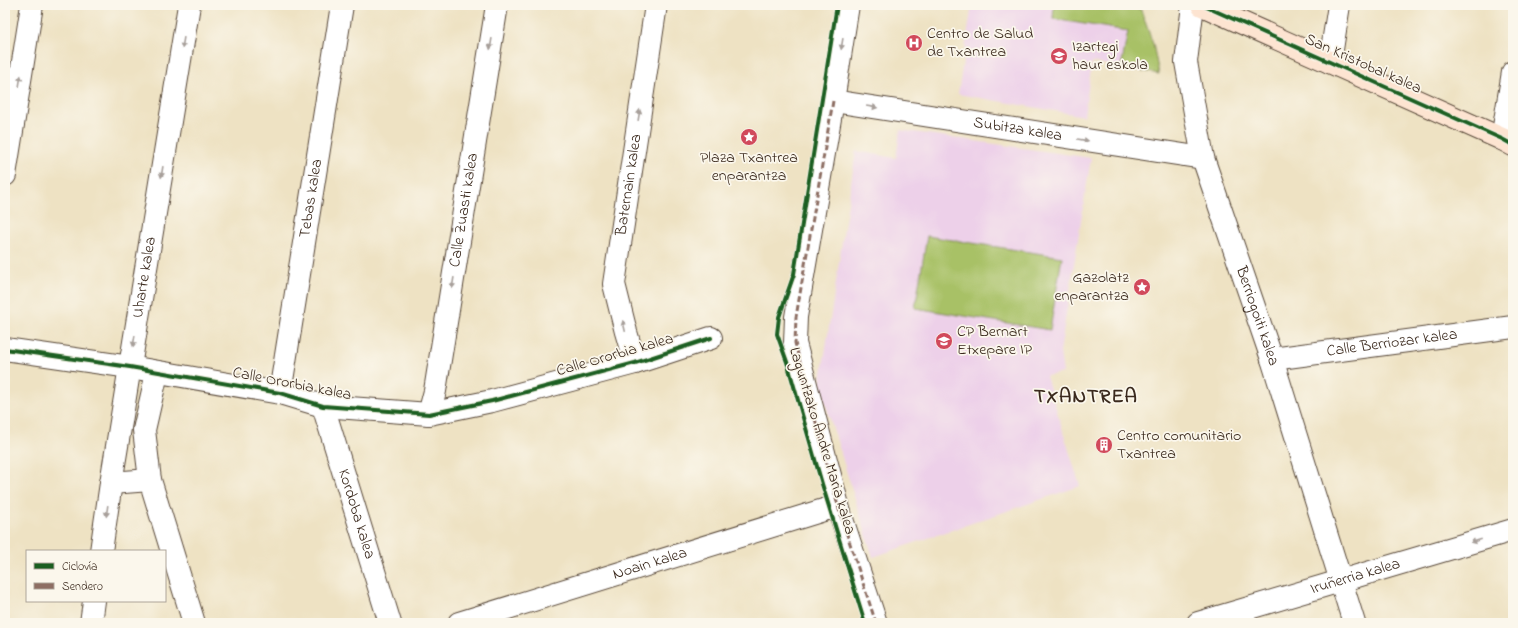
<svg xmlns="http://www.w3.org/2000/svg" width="1518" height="628" font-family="'Indie Flower',sans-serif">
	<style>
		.built { fill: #edd0e9 }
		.green { fill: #a8c166; stroke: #727642 }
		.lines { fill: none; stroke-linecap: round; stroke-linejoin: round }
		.pedestrian-casing { stroke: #564637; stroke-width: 24 }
		.minor-casing { stroke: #564637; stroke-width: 24 }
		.secondary-casing { stroke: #564637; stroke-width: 24 }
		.pedestrian { stroke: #fff; stroke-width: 22 }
		.minor { stroke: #fff; stroke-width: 22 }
		.secondary { stroke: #fde4d1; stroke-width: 22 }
		.quiet { stroke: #8d6e63; stroke-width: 3; stroke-dasharray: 6 3; stroke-linecap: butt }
		.cycleway-casing { stroke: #fbf7ec; stroke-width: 6 }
		.cycleway { stroke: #1b5e20; stroke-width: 4 }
		.oneway { fill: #a79f9a }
		.labels { text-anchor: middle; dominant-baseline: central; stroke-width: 3.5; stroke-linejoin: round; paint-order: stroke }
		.poi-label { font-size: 16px; fill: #3b2a1e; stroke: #fbf7ec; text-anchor: start }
		.street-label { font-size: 16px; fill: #3b2a1e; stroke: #fbf7ec }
		.district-label { font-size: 20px; font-weight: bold; letter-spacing: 1px; fill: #3b2a1e; stroke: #fbf7ec }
	</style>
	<rect width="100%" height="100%" fill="#fbf7ec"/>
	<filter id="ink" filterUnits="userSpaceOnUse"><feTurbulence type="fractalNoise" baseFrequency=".025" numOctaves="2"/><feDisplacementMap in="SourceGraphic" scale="8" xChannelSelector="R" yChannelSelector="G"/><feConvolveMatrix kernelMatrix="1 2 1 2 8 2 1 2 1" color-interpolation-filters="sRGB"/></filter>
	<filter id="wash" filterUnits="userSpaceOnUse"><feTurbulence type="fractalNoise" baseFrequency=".012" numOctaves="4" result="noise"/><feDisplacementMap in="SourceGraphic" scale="16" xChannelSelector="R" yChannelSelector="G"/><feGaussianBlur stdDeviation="0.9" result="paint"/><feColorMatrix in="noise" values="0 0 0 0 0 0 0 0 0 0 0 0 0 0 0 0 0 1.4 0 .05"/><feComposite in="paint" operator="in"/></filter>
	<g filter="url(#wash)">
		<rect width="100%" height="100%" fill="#eee2c3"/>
		<!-- built -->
		<path class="built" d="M972,5H1130L1141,10L1153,44L1159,74L1092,62L1084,116L958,94Z
			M900,130L1091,158L1060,352L1063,373L1046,376L1080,486L873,557L820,386L856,151L896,158Z"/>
		<!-- green -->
		<path class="green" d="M1054,5H1130L1141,10L1153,44L1159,74L1121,67L1128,31L1053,19Z
			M927,236L1062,257L1050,330L915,308Z"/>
	</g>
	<g filter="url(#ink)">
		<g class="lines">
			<!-- pedestrian casing -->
			<g class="pedestrian-casing">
				<path id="pedestrian" d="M833,101L796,317L795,343L840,513L876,623"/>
			</g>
			<!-- minor casing -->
			<g class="minor-casing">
				<g id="minor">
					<path id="s1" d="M848,5L833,101L1203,158"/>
					<path id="s2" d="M1193,5L1186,62L1203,158L1272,359L1354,623"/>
					<path d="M1330,62L1339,5"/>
					<path d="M1502,139L1513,72"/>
					<path d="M5,175L32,5"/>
					<path d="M5,349L130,367L280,393L323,406L429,414L492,401L635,363L711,338"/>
					<path id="s3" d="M1272,359L1513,327"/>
					<path id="s4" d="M635,363L626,332L614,284L656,5"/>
					<path d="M157,373L144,430L150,480L194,623"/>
					<path id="s5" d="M280,393L342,5"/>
					<path id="s6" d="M323,406L390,623"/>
					<path id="s7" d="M429,414L435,391L497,5"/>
					<path d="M111,483L150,480"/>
					<path id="s8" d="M101,551L111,483L189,5"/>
					<path d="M91,623L94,601"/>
					<path id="s9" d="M459,623L830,508L840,513"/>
					<path id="s10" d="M1198,623L1513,530"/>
				</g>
			</g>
			<!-- secondary casing -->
			<g class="secondary-casing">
				<path id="secondary" d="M1202,5L1502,139L1513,145"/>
			</g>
			<!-- pedestrian -->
			<use href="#pedestrian" class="pedestrian"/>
			<!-- minor -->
			<use href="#minor" class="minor"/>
			<!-- secondary -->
			<use href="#secondary" class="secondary"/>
			<!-- quiet -->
			<path class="quiet" d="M833,101L796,317L795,343L840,513L876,623"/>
			<!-- cycleway casing -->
			<g class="cycleway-casing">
				<path id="cycleway" d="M837,5L794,274L779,317L777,334L787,362L822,484L865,623
					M1202,5L1502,139L1513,145
					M5,349L130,367L280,393L323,406L429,414L492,401L635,363L711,338"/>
			</g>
			<!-- cycleway -->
			<use href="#cycleway" class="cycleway"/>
		</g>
		<!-- one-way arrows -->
		<defs><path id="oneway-solid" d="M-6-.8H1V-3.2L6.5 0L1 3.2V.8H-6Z"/></defs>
		<g class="oneway">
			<use href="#oneway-solid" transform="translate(183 43) rotate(99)"/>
			<use href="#oneway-solid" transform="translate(491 44) rotate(99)"/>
			<use href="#oneway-solid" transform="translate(842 44) rotate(99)"/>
			<use href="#oneway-solid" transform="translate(20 81) rotate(-81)"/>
			<use href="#oneway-solid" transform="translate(872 107) rotate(9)"/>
			<use href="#oneway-solid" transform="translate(639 115) rotate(-81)"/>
			<use href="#oneway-solid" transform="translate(1083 140) rotate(9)"/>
			<use href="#oneway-solid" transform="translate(162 172) rotate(99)"/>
			<use href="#oneway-solid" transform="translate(453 283) rotate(99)"/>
			<use href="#oneway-solid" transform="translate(624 326) rotate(-103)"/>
			<use href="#oneway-solid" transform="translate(134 341) rotate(99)"/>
			<use href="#oneway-solid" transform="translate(107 511) rotate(98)"/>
			<use href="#oneway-solid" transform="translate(1476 541) rotate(164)"/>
		</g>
	</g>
	<!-- icons -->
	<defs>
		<g id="hospital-disc" transform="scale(0.9)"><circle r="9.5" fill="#d1495b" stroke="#fbf7ec"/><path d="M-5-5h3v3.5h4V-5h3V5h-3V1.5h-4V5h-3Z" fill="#fff"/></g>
		<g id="school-disc" transform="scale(0.9)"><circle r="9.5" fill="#d1495b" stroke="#fbf7ec"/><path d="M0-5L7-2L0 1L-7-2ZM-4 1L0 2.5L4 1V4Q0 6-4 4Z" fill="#fff"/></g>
		<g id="sight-disc" transform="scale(0.9)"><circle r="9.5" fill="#d1495b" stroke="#fbf7ec"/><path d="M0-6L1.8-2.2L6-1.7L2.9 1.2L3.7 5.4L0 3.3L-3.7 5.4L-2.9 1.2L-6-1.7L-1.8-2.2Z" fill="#fff"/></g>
		<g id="building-disc" transform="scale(0.9)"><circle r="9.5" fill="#d1495b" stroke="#fbf7ec"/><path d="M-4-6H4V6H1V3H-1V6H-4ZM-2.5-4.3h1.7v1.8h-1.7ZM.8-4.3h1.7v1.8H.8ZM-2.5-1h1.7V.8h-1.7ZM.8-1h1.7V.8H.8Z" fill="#fff"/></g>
	</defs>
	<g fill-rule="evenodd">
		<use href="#hospital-disc" x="914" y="43"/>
		<use href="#school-disc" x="1059" y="56"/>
		<use href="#sight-disc" x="749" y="137"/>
		<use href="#sight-disc" x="1142" y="287"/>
		<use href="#school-disc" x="944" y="341"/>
		<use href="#building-disc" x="1104" y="445"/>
	</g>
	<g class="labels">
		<!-- poi labels -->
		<g class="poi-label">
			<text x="927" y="34">Centro de Salud<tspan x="927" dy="18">de Txantrea</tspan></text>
			<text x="1072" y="47">Izartegi<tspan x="1072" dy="18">haur eskola</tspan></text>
			<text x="749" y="158" text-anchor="middle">Plaza Txantrea<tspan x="749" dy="18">enparantza</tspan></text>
			<text x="1129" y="278" text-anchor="end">Gazolatz<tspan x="1129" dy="18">enparantza</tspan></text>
			<text x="957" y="332">CP Bernart<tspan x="957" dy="18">Etxepare IP</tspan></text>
			<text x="1117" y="436">Centro comunitario<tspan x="1117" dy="18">Txantrea</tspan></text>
		</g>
		<!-- street labels -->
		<g class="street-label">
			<text transform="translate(1363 64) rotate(24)">San Kristobal kalea</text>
			<text stroke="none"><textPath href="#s1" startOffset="284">Subitza kalea</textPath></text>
			<text stroke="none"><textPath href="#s4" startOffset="182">Baternain kalea</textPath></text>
			<text stroke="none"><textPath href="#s5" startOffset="197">Tebas kalea</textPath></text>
			<text stroke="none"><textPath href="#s7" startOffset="207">Calle Zuasti kalea</textPath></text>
			<text stroke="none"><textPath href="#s8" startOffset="277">Uharte kalea</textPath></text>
			<text stroke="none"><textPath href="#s2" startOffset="322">Berriogoiti kalea</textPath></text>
			<text stroke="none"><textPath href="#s3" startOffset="121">Calle Berriozar kalea</textPath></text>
			<text transform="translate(615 355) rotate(-16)">Calle Ororbia kalea</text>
			<text transform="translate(292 384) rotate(11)">Calle Ororbia kalea</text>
			<text transform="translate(822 441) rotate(73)">Laguntzako Andre Maria kalea</text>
			<text stroke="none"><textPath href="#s6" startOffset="113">Kordoba kalea</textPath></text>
			<text stroke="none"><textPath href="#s9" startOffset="200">Noain kalea</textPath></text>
			<text stroke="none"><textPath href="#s10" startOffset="164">Iruñerria kalea</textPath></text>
		</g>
		<!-- district labels -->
		<g class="district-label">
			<text x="1086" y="397">TXANTREA</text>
		</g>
	</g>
	<!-- margin -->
	<rect width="1518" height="628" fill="none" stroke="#fbf7ec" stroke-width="20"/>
	<!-- legend -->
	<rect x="26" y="550" width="140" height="52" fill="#fbf7ec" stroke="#aea59a"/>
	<rect x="34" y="563" width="20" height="6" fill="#1b5e20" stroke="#aea59a"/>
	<text x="62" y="570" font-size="12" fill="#3b2a1e">Ciclovía</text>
	<rect x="34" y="583" width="20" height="6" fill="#8d6e63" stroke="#aea59a"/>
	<text x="62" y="590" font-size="12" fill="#3b2a1e">Sendero</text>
</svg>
